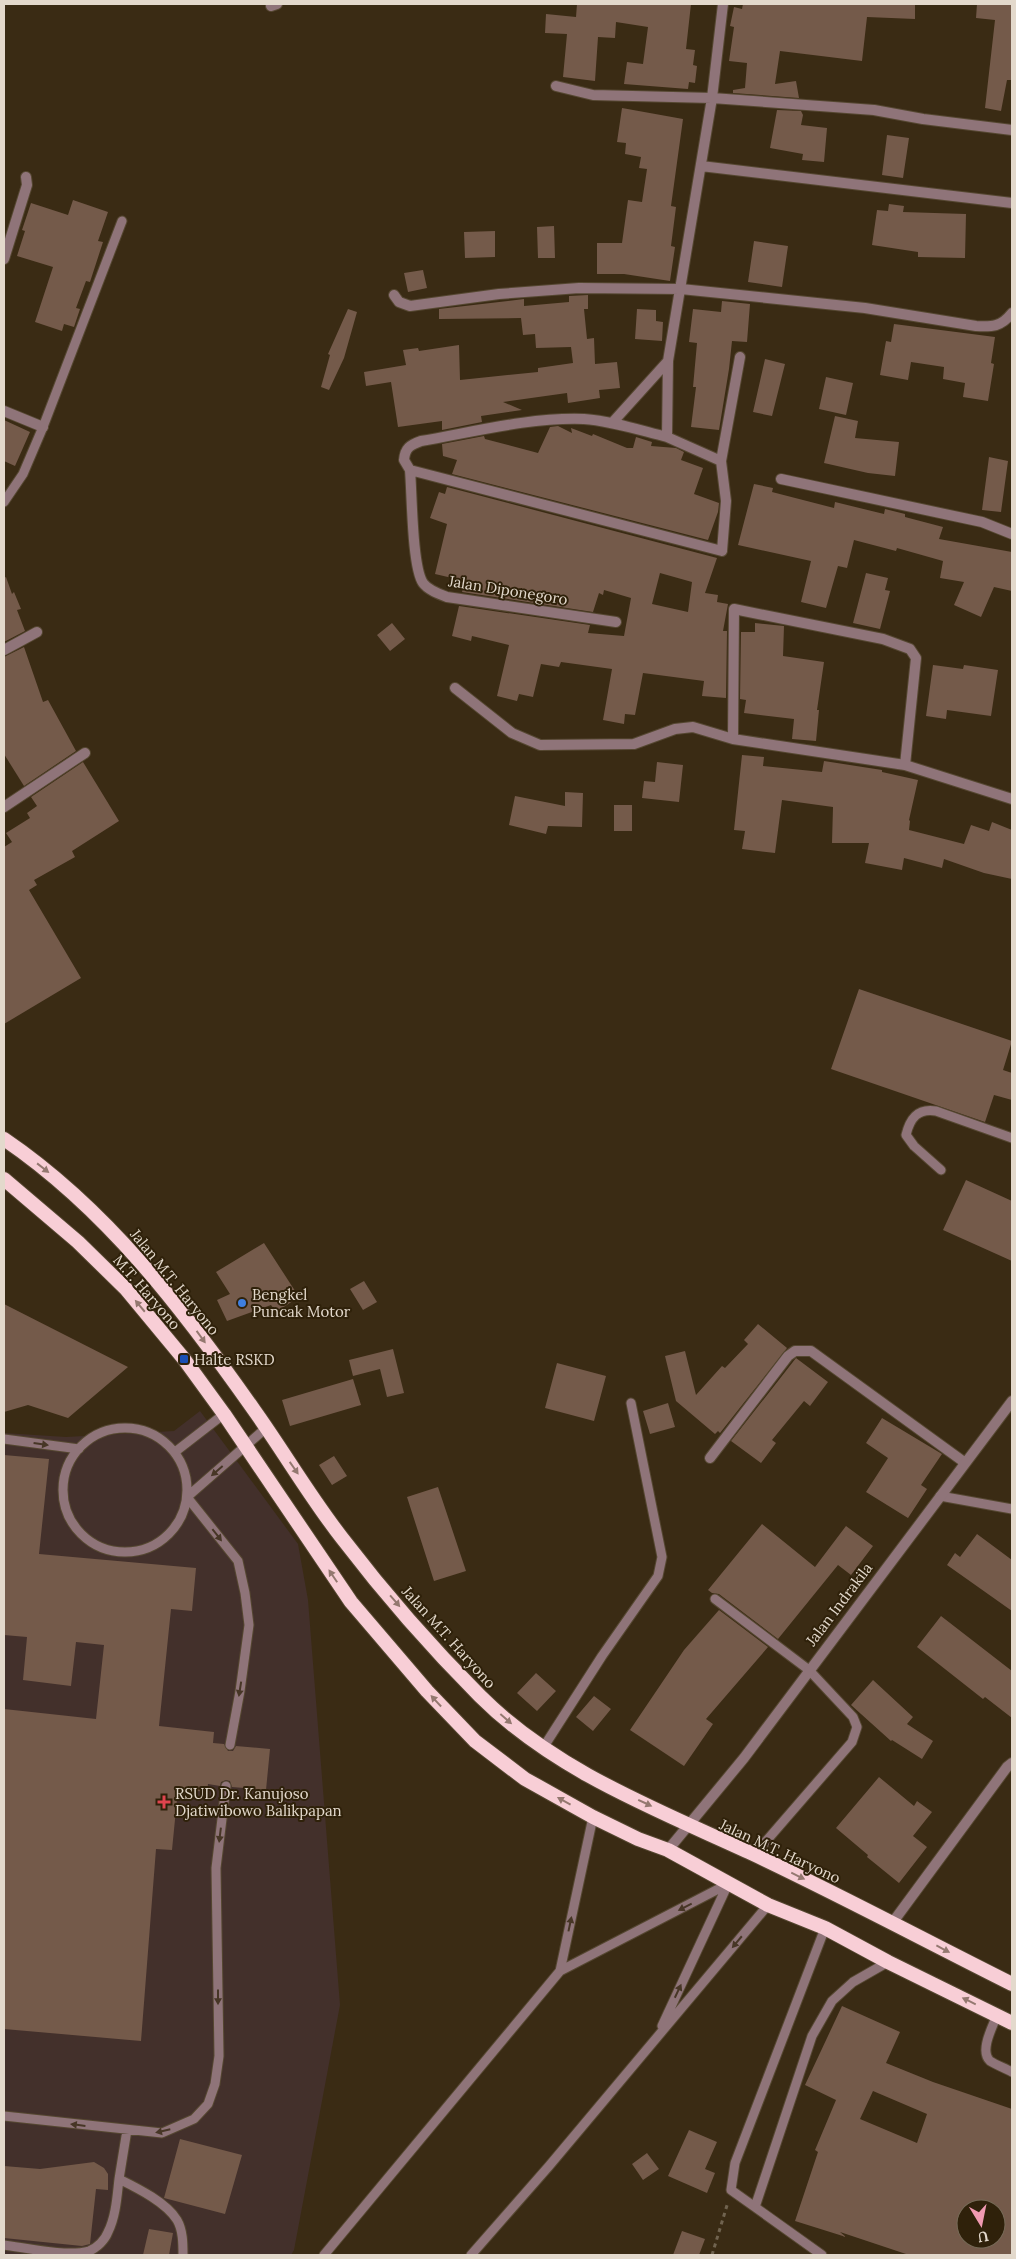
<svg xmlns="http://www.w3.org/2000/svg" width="1016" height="2259" font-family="Lora,serif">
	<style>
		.medical { fill: #43302b }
		.building { fill: #745a4a; fill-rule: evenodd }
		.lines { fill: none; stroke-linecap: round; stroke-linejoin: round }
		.service-casing { stroke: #554731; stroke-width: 11 }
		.minor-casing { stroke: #554731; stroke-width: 12 }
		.tertiary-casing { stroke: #554731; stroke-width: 12 }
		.trunk-casing { stroke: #554731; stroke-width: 16 }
		.path { stroke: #70634f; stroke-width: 3; stroke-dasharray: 4 4; stroke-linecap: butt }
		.service { stroke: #8f7479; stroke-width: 9 }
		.minor { stroke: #8f7479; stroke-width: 10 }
		.tertiary { stroke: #8f7479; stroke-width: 10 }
		.trunk { stroke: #f8ced6; stroke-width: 14 }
		.oneway { fill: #947870 }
		.oneway2 { fill: #473626 }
		.shop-dot { fill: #3f7fe0; stroke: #2f210a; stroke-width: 2 }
		.transit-dot { fill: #1a4fb4; stroke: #2f210a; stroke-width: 2 }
		.health-dot { fill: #e0444e; stroke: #2f210a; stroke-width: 2 }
		.labels { text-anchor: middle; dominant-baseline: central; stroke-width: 4; stroke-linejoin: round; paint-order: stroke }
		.street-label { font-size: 15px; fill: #e3d9cc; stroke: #2f210a }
		.poi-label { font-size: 15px; fill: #e3d9cc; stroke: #2f210a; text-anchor: start }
	</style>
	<rect width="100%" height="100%" fill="#3a2b14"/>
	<!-- medical -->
	<path class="medical" d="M200,1411L298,1544L308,1600L340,2005L294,2250L291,2255H4V1433L66,1437L174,1431Z"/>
	<!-- building -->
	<path class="building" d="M577,4H691L686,49L695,50L693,65L697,66L695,83L689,82L688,89L624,84L627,62L643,64L648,27L616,22L615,38L598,37L595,81L563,77L567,34L545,33L546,14L576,17Z
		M743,4H915V19L867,17L862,61L780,51L775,84L796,81L799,98L733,93V90L745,88L747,63L729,61L734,27L730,26L734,7L742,9Z
		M977,4H1012V80H1007L1001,111L985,108L995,20L976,18Z
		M622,108L683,119L671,206L676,207L671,246L675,247L670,281L624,274H597V243H622L628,200L642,202L647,169L639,168L641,157L625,154L626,143L617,142Z
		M777,110L801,111L803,115L801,125L827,128L824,162L802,160L803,154L770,148Z
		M887,135L909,138L903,178L882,175Z
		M73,200L108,212L98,241L103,242L90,282L86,281L76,308L80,309L74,327L64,324L62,331L35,322L53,267L17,256L25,231L22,230L31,203L68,215Z
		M889,204L904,206L903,212L966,214L965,258L918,257V252L872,245L877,210L888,211Z
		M554,226L555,258H538L537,227Z
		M495,231V257L465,258L464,232Z
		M754,241L788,246L782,287L748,282Z
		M423,270L427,288L408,292L404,273Z
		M588,295V309H584L587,339L594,338L595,364L617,362L620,388L599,390L600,398L568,403L567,393L503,402L522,410L481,416L482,422L442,430V421L398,427L391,382L366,386L364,372L406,365L403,350L418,348L419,351L459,345L460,380L538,372V368L573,363L571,347L536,348L535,334L523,335L521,318L439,319V309L524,299V306L569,302V296Z
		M722,301L750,304L747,342L732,341L729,369L719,430L691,427L696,387H693L697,343L689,342L693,309L721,312Z
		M348,309L357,312L344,358L329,390L321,387L330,355L328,354Z
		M637,309L656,310V321L663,322L662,341L635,339Z
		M894,324L995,337L991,363L994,364L988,401L963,397L965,383L943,379L944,367L911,362L908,380L880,375L886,341L891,342Z
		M765,359L785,364L772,416L753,412Z
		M826,377L853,383L846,415L819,409Z
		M835,416L858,421L855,438L899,442L895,476L868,473L824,463Z
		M4,420L30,432L15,466L4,461Z
		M558,426L572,433L571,428L592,436L593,434L627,448H633L636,437L652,442L651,446L676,448L684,452L681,460L703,468L694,494L719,503L718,512L708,540L452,474L457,460L443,456L442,444L484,436L485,439L538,453L550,427Z
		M989,457L1008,461L1001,512L982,510Z
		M754,484L773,488L772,492L834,508L835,502L884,514L885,509L905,514V517L943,527L939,539L1012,552V591L994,587L981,617L954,605L964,582L940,578L943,561L897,548L896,551L854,540L847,568L838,566L826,608L801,602L811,561L738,545Z
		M447,487L717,558L705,593L718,595L717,602L728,604L723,631H727L726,698L702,696L704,681L643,673L635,715L625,714L624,724L603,720L612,669L561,662L559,667L541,664L533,697L519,694L517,701L497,696L509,645L472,636L471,641L452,636L459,606L590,625L588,633L624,636L631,598L604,590L603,595L599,593L593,612L462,592L465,581L435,574L447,524L430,518L439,492L445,494ZM660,573L692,582L688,612L652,604Z
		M866,573L888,578L885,590L890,591L880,629L853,623Z
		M6,577L12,594L14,592L21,609L17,610L25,631L4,642V578Z
		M392,623L405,639L390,651L377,635Z
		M755,623L784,626L783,656L824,662L817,710H819L816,741L792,739L794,719L744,713L746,700L740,699L741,632H755Z
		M24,647L43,702L48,700L76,751L24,786L4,754V657Z
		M933,665L963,669L964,665L998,670L991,716L947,710L946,719L926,716Z
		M742,755L764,757L763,766L822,772L824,761L882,770V772L918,780L909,820L910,821L909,830L964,844L971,825L989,831L992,822L1012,830V879L984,873L944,859L942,868L904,858L902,870L865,863L869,843H832L833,807L782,800L775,853L742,849L745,831L734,830Z
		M83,762L119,821L72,851L75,857L34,880L37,885L29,890L81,978L4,1024V847L12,842L6,833L30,818L27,813L37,806L31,797Z
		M657,762L683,765L679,802L642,798L644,781L655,782Z
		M565,792L583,793L582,827L548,826L546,834L509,825L515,796L565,806Z
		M614,805H632V831H614Z
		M859,989L1012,1041L1003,1070L1012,1073V1100L994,1095L985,1122L831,1069Z
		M966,1180L1012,1201V1261L943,1230Z
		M264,1243L299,1297L276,1312L271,1305L227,1321L217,1300L230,1294L216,1272Z
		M364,1281L377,1302L363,1310L350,1289Z
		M4,1304L128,1367L68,1418L28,1405L4,1412Z
		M758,1324L787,1348L720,1433L718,1431L715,1434L676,1401L665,1356L685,1351L696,1395L722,1366L725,1368L748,1344L744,1340Z
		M393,1349L404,1393L387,1397L380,1369L353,1376L349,1360Z
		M796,1358L828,1382L810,1406L804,1401L772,1440L776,1443L761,1463L731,1441Z
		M557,1363L606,1376L594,1421L545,1408Z
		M353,1379L361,1405L290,1426L282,1400Z
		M668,1403L675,1427L650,1434L643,1411Z
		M882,1418L942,1454L921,1485L927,1489L908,1518L866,1492L888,1458L866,1443Z
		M4,1455L49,1459L39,1554L196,1568L192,1611L171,1609L159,1726L214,1732L213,1743L224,1744L228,1751H233L236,1746L270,1749L266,1790L232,1787L230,1781L226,1780L221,1782L220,1786L208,1784L207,1792L178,1789L172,1850L156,1849L141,2041L4,2029V1709L96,1719L104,1645L76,1642L71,1686L23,1680L27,1637L4,1635Z
		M334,1456L347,1476L332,1485L319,1465Z
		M438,1487L466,1571L434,1581L407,1497Z
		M762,1524L815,1567L846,1526L873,1546L851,1575L838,1565L778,1639L719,1594L712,1593L708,1590Z
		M977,1534L1012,1560V1611L947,1565L955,1553L960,1557Z
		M719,1610L768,1647L706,1719L713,1724L684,1766L630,1730L684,1650Z
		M941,1616L1012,1671V1718L985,1697L983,1699L917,1647Z
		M536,1673L556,1691L537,1711L517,1693Z
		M873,1680L913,1717L907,1724L933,1741L922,1759L892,1740L891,1741L851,1705Z
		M594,1696L611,1709L593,1731L576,1717Z
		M879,1777L914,1806L917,1801L932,1812L913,1836L927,1847L899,1883L867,1857L868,1855L836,1828Z
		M842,2006L900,2032L886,2063L933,2082L1012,2109V2255H909L840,2232L846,2237L795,2221L818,2152L815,2150L836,2100L805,2085ZM873,2091L927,2114L917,2143L860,2119ZM966,2209H996V2239H966Z
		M689,2130L717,2142L705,2169L715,2173L707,2193L668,2176Z
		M180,2139L242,2155L225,2214L164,2198Z
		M647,2153L659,2169L643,2180L632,2164Z
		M94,2162L104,2168L108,2174V2190L96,2189L90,2244L82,2246L4,2238V2166L40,2169Z
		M149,2229L173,2233L169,2255H143Z
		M682,2231L705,2239L699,2255H673Z"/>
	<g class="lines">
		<!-- service casing -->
		<g class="service-casing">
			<path id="service" d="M4,502L23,474L43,427L122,221
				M941,1170L914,1146L906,1135C910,1118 918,1108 936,1111L1012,1138
				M63 1490a62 62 0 1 1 124 0a62 62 0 1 1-124 0Z
				M4,1439L79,1449
				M175,1452L224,1414
				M940,1496L1012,1509
				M715,1599L809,1670L853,1717L857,1727L852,1742L754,1855
				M230,1745L240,1691L249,1625L245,1593L238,1561L187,1497L266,1428
				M543,1748L602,1656L658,1576L662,1557L631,1403
				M560,1971L593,1817
				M997,2015C993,2026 979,2051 990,2061C996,2065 1005,2068 1012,2072
				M662,2026L728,1884
				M4,2116L162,2133L194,2119L208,2104L215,2084L219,2056L216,1868L226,1786
				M127,2130L119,2179C137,2188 166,2202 177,2220C183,2230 183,2244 183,2255
				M755,2207L812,2036L832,2001L853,1982L888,1962
				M4,2245C27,2248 67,2257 89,2251C97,2248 105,2240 108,2232C116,2216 117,2196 119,2179
				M324,2255L560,1971L728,1884
				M471,2255L549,2166L768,1905
				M822,2255L731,2190L735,2163L825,1928"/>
		</g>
		<!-- minor casing -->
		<g class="minor-casing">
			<path id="minor" d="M271,6L277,4
				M556,86L593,95L712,98L874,110L923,119L1012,130
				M701,166L1012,203
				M4,259L27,185L26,177
				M394,295L399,302L410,306L499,294L579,288L681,289L865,308L976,326C992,327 1001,327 1012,313
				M4,411L43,427
				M612,423L668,361
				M667,437C639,430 612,421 584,419C531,417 473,432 421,441C410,445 405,448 404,460L410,470L722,551L726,501L721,461L667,437L668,361L712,98L723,4
				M721,461L740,357
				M410,470C412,493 412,567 423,583C428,590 439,594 447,597L616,622
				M781,479L982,522L1012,534
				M4,650L37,632
				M455,688L512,733L540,745L634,744L675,729L693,727L733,739L905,765L1012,799
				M733,739L734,609L883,639L910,649L916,658L905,765
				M4,807L85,753
				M710,1458L788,1356L795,1351H811L964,1462
				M893,1922L1007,1767L1012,1763"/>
		</g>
		<!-- tertiary casing -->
		<g class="tertiary-casing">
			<path id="tertiary" d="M668,1850L744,1758L1012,1401"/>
		</g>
		<!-- trunk casing -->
		<g class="trunk-casing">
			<path id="trunk" d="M4,1139C107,1209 183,1309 254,1410C284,1452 310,1497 342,1538C384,1593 431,1647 480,1696C555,1771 658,1810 753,1854C840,1895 926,1941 1012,1984
				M4,1179L78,1242L126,1289L184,1359L224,1414L351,1602L427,1691L475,1741L525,1779L593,1817L638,1839L668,1850L768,1905L825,1928L888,1962L1012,2023"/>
		</g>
		<!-- path -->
		<path class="path" d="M712,2255L728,2202"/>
		<!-- service -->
		<use href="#service" class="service"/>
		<!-- minor -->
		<use href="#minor" class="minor"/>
		<!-- tertiary -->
		<use href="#tertiary" class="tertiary"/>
		<!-- trunk -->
		<use href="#trunk" class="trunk"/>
	</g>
	<!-- one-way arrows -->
	<defs><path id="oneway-solid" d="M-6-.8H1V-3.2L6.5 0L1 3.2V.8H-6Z" transform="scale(1.25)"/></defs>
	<g class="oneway">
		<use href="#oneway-solid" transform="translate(43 1168) rotate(38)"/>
		<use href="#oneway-solid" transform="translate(140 1306) rotate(-130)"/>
		<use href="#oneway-solid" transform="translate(201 1337) rotate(54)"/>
		<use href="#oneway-solid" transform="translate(294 1468) rotate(55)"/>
		<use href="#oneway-solid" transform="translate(333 1576) rotate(-124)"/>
		<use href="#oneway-solid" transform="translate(395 1601) rotate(49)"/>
		<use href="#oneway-solid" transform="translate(436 1701) rotate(-133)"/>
		<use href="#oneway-solid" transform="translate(506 1719) rotate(41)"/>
		<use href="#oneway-solid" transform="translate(564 1801) rotate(-151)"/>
		<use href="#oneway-solid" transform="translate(645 1803) rotate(25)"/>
		<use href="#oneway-solid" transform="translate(798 1876) rotate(26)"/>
		<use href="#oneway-solid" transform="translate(943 1949) rotate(28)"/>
		<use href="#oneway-solid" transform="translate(969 2001) rotate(-154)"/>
	</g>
	<g class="oneway2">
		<use href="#oneway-solid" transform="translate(41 1444) rotate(8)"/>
		<use href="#oneway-solid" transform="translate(217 1471) rotate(139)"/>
		<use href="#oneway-solid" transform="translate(217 1535) rotate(52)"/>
		<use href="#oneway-solid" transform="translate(240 1689) rotate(99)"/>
		<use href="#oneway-solid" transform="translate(220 1835) rotate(97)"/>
		<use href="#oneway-solid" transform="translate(685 1907) rotate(153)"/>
		<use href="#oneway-solid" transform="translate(570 1924) rotate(-78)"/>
		<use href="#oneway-solid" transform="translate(737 1942) rotate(130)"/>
		<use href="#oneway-solid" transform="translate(678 1991) rotate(-65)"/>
		<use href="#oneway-solid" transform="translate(218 1997) rotate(90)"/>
		<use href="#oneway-solid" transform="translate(78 2125) rotate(-173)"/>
		<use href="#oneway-solid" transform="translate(163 2131) rotate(167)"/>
	</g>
	<!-- markers -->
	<circle class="shop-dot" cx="242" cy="1303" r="5"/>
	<rect class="transit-dot" x="179" y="1354" width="10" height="10" rx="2.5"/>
	<path class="health-dot" d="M161.5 1794.5h5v5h5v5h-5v5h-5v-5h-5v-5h5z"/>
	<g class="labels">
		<!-- street labels -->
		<g class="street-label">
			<text transform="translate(508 590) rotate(9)">Jalan Diponegoro</text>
			<text transform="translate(175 1282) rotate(51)">Jalan M.T. Haryono</text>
			<text transform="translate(147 1292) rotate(49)">M.T. Haryono</text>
			<text transform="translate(839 1604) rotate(-53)">Jalan Indrakila</text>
			<text transform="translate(449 1637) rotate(48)">Jalan M.T. Haryono</text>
			<text transform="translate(780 1851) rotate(25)">Jalan M.T. Haryono</text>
		</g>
		<!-- poi labels -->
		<g class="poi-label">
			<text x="252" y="1294">Bengkel<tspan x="252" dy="17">Puncak Motor</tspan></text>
			<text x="194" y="1359">Halte RSKD</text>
			<text x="175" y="1793">RSUD Dr. Kanujoso<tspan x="175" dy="17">Djatiwibowo Balikpapan</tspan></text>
		</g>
	</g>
	<!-- border -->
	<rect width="1016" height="2259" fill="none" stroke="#e3d9cc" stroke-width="10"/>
	<!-- north arrow -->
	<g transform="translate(981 2224) rotate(170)"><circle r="24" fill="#2f210a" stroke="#776b58"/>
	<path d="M0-4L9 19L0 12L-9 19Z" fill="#f19ab2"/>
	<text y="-8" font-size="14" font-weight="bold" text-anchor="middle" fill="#e3d9cc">U</text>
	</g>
</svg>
